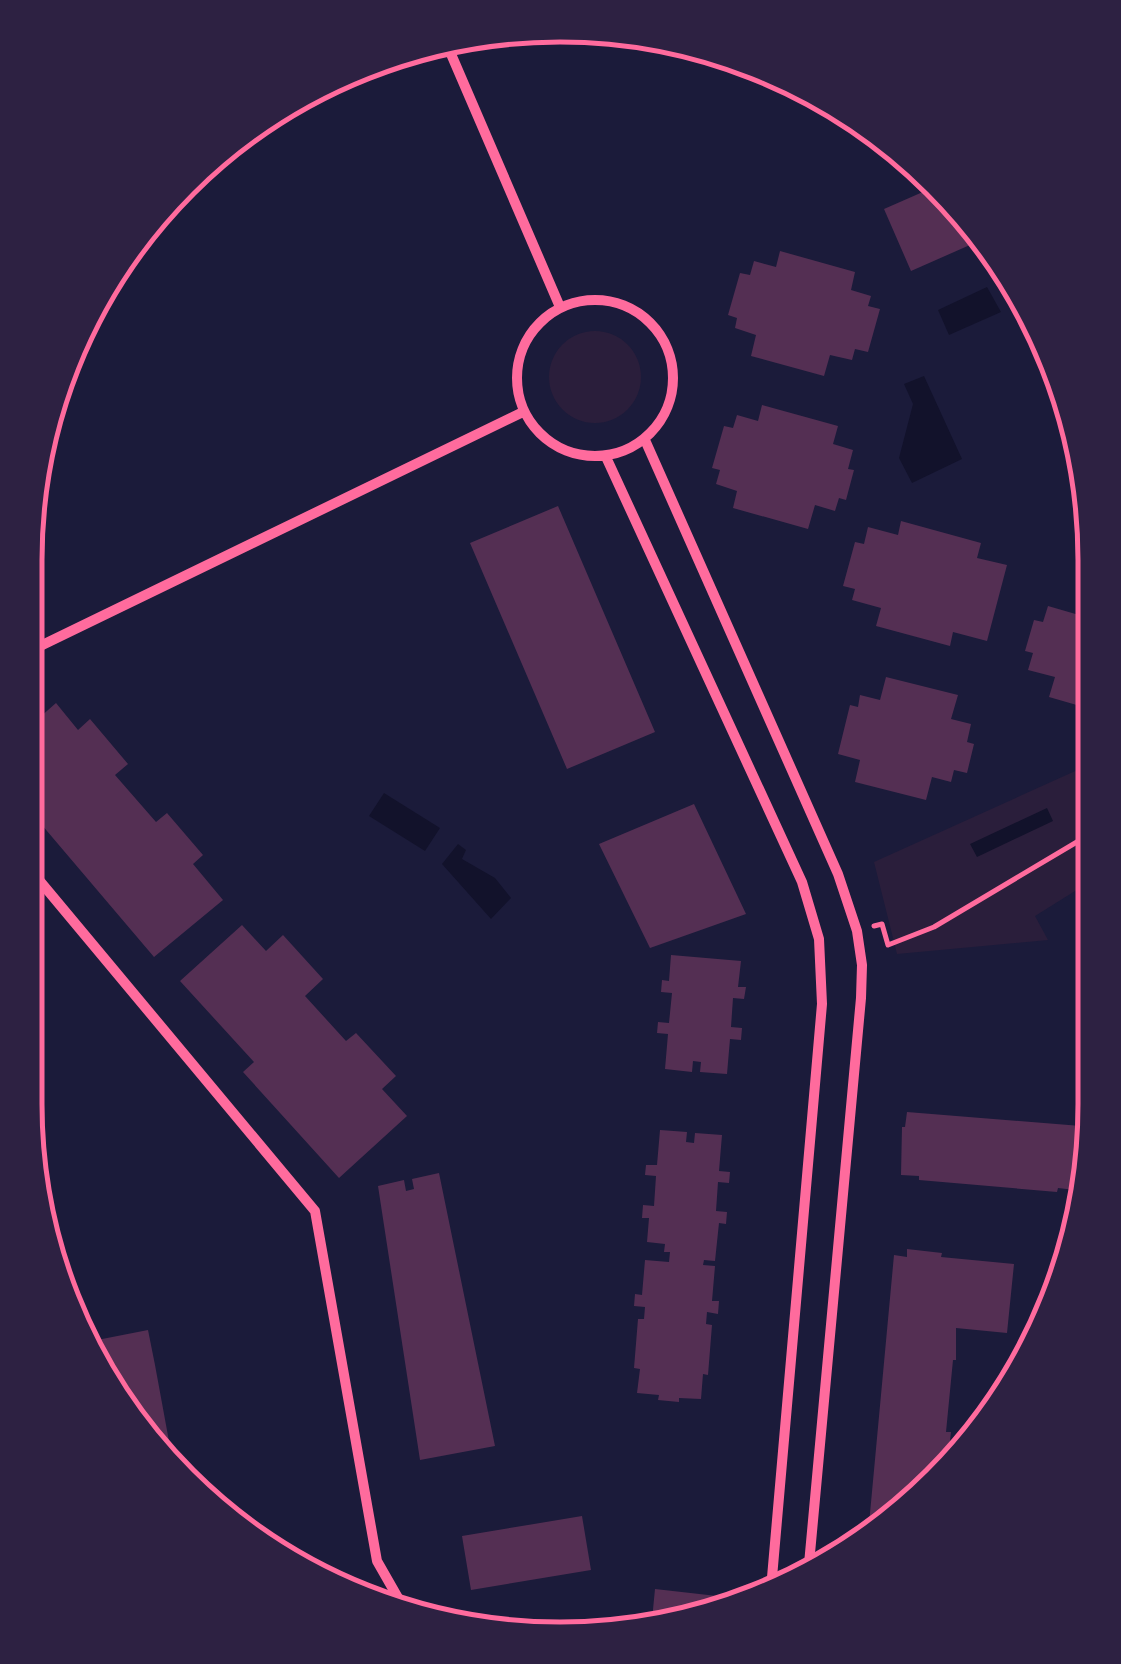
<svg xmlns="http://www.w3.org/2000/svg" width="1121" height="1664" font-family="Bitter,serif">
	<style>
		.green { fill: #2a1e3b }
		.water { fill: #12122b }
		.building { fill: #542f53 }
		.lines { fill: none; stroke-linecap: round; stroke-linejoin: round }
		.path { stroke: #ff6b9d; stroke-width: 5 }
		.minor { stroke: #ff6b9d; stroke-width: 10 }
		.rim { fill: none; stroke: #ff6b9d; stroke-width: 5 }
	</style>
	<rect width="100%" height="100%" fill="#1b1b3a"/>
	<!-- green -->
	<path class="green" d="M549 377a46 46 0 1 1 92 0a46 46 0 1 1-92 0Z
		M1093,763L1091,881L1035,916L1048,940L897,954L874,862Z"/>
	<!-- water -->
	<path class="water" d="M987,287L1001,312L949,335L938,310Z
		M924,376L962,459L912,483L899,458L913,404L904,384Z
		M384,793L440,828L425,851L369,816Z
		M1047,808L1053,821L977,857L970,844Z
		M458,844L466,850L462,859L495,878L511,898L491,919L442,864Z"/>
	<!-- building -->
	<path class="building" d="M941,184L979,241L911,271L884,209Z
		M780,251L855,272L851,290L871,296L868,306L880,309L868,352L855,349L852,360L830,355L824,376L751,356L756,335L735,328L737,318L728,315L740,273L750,275L754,261L776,267Z
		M762,405L838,426L833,444L853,450L848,469L854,470L846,500L839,498L835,511L815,505L808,529L733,508L737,491L716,484L720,470L712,468L724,426L733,428L737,415L758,421Z
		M558,506L655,732L567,769L470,543Z
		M901,521L981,543L977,558L1007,565L987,641L953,632L950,646L876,626L881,608L852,600L855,589L843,586L855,542L864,544L868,527L898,535Z
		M1084,596L1095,599L1094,710L1049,697L1055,677L1028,670L1033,653L1025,651L1034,620L1043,622L1048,606L1079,615Z
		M886,677L958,695L951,719L971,724L967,742L974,744L967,773L954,770L951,782L932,777L926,800L855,782L860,760L838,754L850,705L858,707L860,695L880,700Z
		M56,703L78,730L90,719L128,764L115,775L156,822L167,813L203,855L193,864L223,900L154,957L30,811L31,725Z
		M694,804L746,914L650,948L599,844Z
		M242,925L266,951L283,935L323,979L305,996L346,1041L356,1033L396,1076L382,1089L407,1116L339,1178L243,1072L254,1062L180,981Z
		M671,955L741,961L738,987H746L744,999L733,998L731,1027L742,1028L741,1040L730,1039L727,1074L700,1072L701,1062L693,1061L692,1072L665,1069L668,1034L657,1033L658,1022L669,1023L672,993L661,992L662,980L669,981Z
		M907,1112L1081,1126L1075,1190L1058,1188L1057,1192L919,1180V1176L901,1175L902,1127H905Z
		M660,1130L687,1132L686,1142L694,1143L695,1133L722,1135L719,1171L730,1172L729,1183L718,1182L716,1211L727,1212L726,1224L719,1223L715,1261L704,1260L703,1265L715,1266L712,1301H719L718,1314L707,1312L706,1324L712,1325L708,1375L703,1374L701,1399L679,1398V1402L658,1400L659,1395L637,1393L640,1369L634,1368L638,1319H644L645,1307L634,1306L635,1294L642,1295L645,1260L669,1262L670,1252H664L665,1244L647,1242L649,1218H642L643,1205L654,1206L656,1176L645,1175L646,1165H657Z
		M439,1173L495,1446L420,1460L378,1186L404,1180L406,1191L414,1189L412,1179Z
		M907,1249L942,1253L941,1257L1014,1264L1007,1333L956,1328V1360H953L946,1432H951L948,1459H945L944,1464L952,1465L940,1482L883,1525L869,1524L894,1255L907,1257Z
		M148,1330L155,1365L173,1463L116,1401L95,1361L92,1341Z
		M582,1516L591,1570L471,1590L462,1536Z
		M655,1589L717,1596L715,1610L666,1629L651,1630Z"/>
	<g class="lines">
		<!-- path -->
		<path class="path" d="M874,926L882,924L888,945L934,927L1092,833"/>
		<!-- minor -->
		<path class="minor" d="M448,47L560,307
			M517 378a78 78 0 1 1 156 0a78 78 0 1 1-156 0Z
			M645,440L838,874L857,931L862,965L861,998L808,1575
			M606,457L802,882L819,939L822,1004L771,1589
			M32,650L523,412
			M29,868L315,1211L377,1561L405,1610"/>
	</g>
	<!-- crop -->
	<path d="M0 0H1121V1664H0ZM560 42H560A518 518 0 0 1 1078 560V1104A518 518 0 0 1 560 1622H560A518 518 0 0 1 42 1104V560A518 518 0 0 1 560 42Z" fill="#2d2142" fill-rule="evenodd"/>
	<path class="rim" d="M560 42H560A518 518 0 0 1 1078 560V1104A518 518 0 0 1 560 1622H560A518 518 0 0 1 42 1104V560A518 518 0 0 1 560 42Z"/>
</svg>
